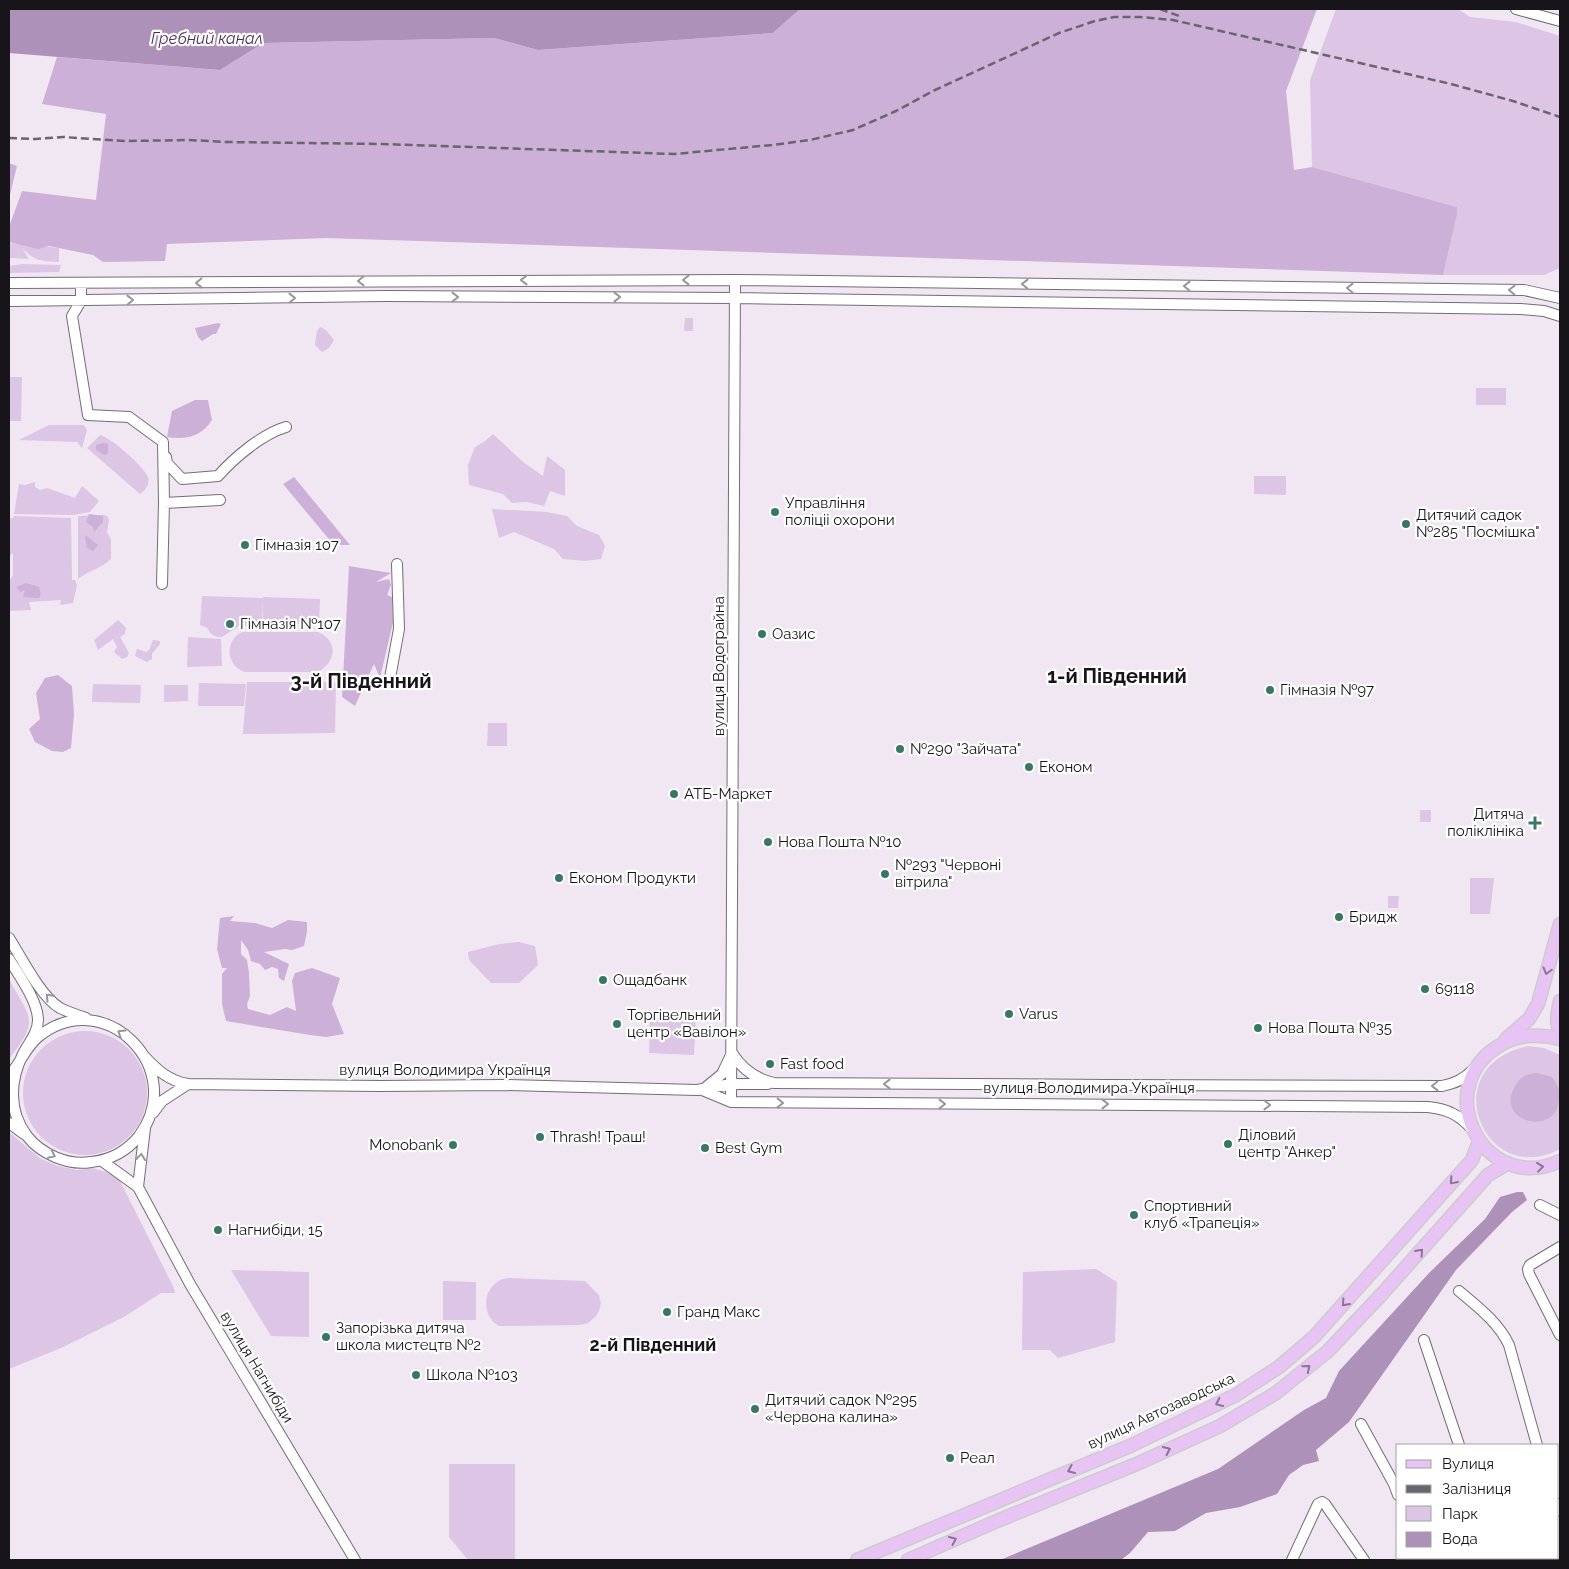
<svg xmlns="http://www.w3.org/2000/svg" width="1569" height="1569" font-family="Raleway,sans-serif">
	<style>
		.green { fill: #dcc5e5 }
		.forest { fill: #cdb0d8 }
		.water { fill: #ad91b8 }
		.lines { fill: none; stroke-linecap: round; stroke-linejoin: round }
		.minor-casing { stroke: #746d77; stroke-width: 12 }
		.major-casing { stroke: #cccccd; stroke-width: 15 }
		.minor { stroke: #fff; stroke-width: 10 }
		.major { stroke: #e7c4f4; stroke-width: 12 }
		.rail { stroke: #6a656d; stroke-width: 2.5; stroke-dasharray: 8 4; stroke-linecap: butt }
		.oneway { stroke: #979698 }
		.oneway2 { stroke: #8a7592 }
		.poi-dot { fill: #397763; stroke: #fff; stroke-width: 2 }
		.labels { text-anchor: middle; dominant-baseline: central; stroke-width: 4.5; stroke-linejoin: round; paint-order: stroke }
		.poi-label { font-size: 15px; fill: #18151a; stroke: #fff; text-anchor: start }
		.street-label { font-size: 15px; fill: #18151a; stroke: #fff }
		.water-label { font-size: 16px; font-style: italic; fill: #4f2a5c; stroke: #fff }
		.quarter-label { font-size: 18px; font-weight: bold; fill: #18151a; stroke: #fff }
		.district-label { font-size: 20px; font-weight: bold; fill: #18151a; stroke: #fff }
	</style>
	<rect width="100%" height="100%" fill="#f0e7f3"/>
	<!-- green -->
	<path class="green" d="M1336,9H1458L1470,17L1516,22L1560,36V268L1544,275H1443L1457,215V207L1312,167L1310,80Z
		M9,243L59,248V262C42,261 35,262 22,248L29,259L9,258Z
		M22,264L61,265L59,272L9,273V266Z
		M685,318H693V331H684Z
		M320,327L326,330L334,340L329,348L322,352L315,345L317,331Z
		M9,377H22L21,421H9Z
		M1476,388H1506V405H1476Z
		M49,425H84L87,430L82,448L77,442L19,440Z
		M493,434L523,462L543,476L547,456L565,470V496L550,491L544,506L527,502L512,503L503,494L469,485L468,465L475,447L485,441Z
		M100,435C112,438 144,467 148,477C150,484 146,490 140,494L87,448Z
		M1254,476H1286V495L1254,494Z
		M35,482V487L40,490L47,488L75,498L82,486L99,501L90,512L73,515L14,514L19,484L25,485Z
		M492,509L547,512L567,516L577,526L599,535L605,546L601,559L585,561L563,559L554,549L514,532L499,538Z
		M103,515L107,516L109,520L107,532L111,540V559C102,568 88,571 78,579V516Z
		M14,516L71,518L72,580H75L77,585L73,603L60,605L61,600L29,602L31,610L9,611V582L13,575V553L9,556V518H13Z
		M202,596L263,598L262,625L239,626L222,637H217L211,634L207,628L200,625Z
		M263,597L320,599L319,625L263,623Z
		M118,620L126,628L125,634L120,637L129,653L127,657L122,659L114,652L117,647L113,639L98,650L94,640Z
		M242,632H318C339,641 336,662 318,672H245C226,666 224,641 242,632Z
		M188,637L221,639L222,666L187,667Z
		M153,640L160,641V644L152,654V659L147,662L135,656L137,649L146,652L149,650Z
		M247,682H336L335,733L243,734Z
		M199,683L246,684L244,706H198Z
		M93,684L141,685L140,703L92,702Z
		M164,685H188V701L164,702Z
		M488,723H507V746H487Z
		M1420,810H1431V822H1420Z
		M1470,878H1494L1490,914H1470Z
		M1388,896H1399L1398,908H1388Z
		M519,942L535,946L538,965L519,983H491L469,960L468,952L499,944Z
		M9,979C31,1020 40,1019 9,1059Z
		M650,1012L696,1013L694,1055L649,1053Z
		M23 1093a62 62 0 1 1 124 0a62 62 0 1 1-124 0Z
		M1528,1046L1544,1048L1560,1055V1149C1484,1190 1433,1066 1528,1046Z
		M9,1132L41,1159L58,1166L77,1170L92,1168L106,1172L119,1179L173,1286L175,1293H161L124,1317L61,1348L9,1369Z
		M1096,1269L1117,1282L1115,1342L1058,1358L1050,1350H1022L1023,1272Z
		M231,1270L309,1272V1337L271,1336Z
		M508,1278L585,1281L599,1295L601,1303L599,1311L596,1316L588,1323L579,1325L499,1326C478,1314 484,1281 508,1278Z
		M443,1281L476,1282V1320H443Z
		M449,1464H515V1560H468L449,1537Z"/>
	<!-- forest -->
	<path class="forest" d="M800,9H1317L1286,91L1294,170L1312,167L1457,207V215L1443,275L326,238L167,244L165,261L103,262L93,255L49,246L38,249L9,242V227L22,191L96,200L106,114L42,104L57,57L220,70L263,43L494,38L538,50L773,33Z
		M9,163L17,166L9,199Z
		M218,323L221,324L216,334H213L202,341L198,337L195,328Z
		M195,400H208L212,420C201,437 186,440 167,437L172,411Z
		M103,443L108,444V454L104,455L96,450V445Z
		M294,477L350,545H341L328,538L283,484Z
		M89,514L103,516V522L94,532L93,527L86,522Z
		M85,535L98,545L93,551L87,548Z
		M349,566L391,573L376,582L389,579L391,585L387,595L392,597L393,622L380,678L374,664L355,706L342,697Z
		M26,583L39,587L41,594L39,598L23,597L25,590L20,592L16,587Z
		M58,675L72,686L74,714L71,748L63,752L52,751L35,742L29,729L40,719L36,693L45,678Z
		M234,916L230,921L255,923L272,928L288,920L307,922V932L304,946L292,950L285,949L264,952L289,964L284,981L279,978L278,969L272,967L265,970L260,964L251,961L248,950L241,940V954L247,960L249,973L250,996L247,1004L248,1009L270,1015L287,1007L296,1011L292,981L295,973L312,968L340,978L332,1004L344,1034L326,1037L310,1035L226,1021L222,1004V974L227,968H222L217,949L220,918Z
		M1537,1073L1552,1077C1554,1080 1556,1084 1558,1087C1560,1091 1559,1095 1559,1099C1558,1136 1498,1124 1513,1090C1518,1078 1525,1074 1537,1073Z"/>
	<!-- water -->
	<path class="water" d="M9,9H800L773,33L538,50L494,38L263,43L220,70L9,53Z
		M1517,1192H1523L1527,1200L1512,1212L1456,1270L1349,1422L1316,1450L1319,1461L1303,1465L1289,1475L1277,1494L1240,1507L1206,1513L1175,1531L1148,1532L1130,1553L1121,1560H1000L1218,1469L1304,1410L1326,1398L1339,1371L1430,1272L1485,1219L1500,1197Z"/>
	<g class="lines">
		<!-- minor casing -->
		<g class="minor-casing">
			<path id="minor" d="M1516,9L1560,21
				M9,283L735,280L1524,290L1560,298
				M81,284V301L72,316L88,415L129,417L163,442L164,503L162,584
				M9,301L386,296L735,298L1521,309L1544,311L1560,316
				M166,457L167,463L182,479L218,476C234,458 262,434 286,427
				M164,503L220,500
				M390,678L399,629L397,564
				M9,938C21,957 41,997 60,1008C68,1012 77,1015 86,1018
				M9,959C18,974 38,1001 38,1020C38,1033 29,1042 23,1054C10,1080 8,1111 27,1136C41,1154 68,1166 91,1162C110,1160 127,1151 139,1136C189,1069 104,983 38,1037C25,1048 20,1064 9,1076
				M732,1053C742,1069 755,1079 774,1083C997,1085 1219,1085 1442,1086C1456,1083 1464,1079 1474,1069
				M144,1056C157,1070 169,1081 188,1084L380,1086L504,1085L697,1090L731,1084H768
				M705,1088L722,1074L730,1057
				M702,1090L731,1102L1428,1107C1448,1109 1459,1115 1472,1129
				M731,1102L735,280
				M153,1113L162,1101L188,1084
				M9,1123L24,1134
				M102,1161L138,1187L190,1284L355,1560
				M138,1187L145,1128
				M1540,1205L1560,1215
				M1560,1247L1530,1265L1528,1269L1529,1274L1560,1335
				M1459,1291C1478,1307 1499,1323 1509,1345L1537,1445
				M1424,1340L1459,1445
				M1361,1424L1394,1484L1398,1495
				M1558,1504L1560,1511
				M1421,1558V1560
				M1497,1558L1498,1560
				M1292,1560L1318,1504L1322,1502L1325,1504L1364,1560"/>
		</g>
		<!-- major casing -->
		<g class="major-casing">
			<path id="major" d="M1560,1001C1558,1012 1555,1022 1560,1032
				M1506,1039L1529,1019L1538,1004L1560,924
				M1560,1039C1543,1034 1521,1034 1504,1043C1427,1083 1482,1197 1560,1161
				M857,1560L1130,1446L1236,1395L1279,1367L1314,1337L1472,1160L1479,1141
				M908,1560L997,1521L1139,1463L1220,1426L1276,1393L1328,1351L1381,1295L1488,1175L1508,1163"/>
		</g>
		<!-- minor -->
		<use href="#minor" class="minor"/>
		<!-- major -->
		<use href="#major" class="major"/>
		<!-- rail -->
		<path class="rail" d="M1160,9L1182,17
			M9,138L35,139L63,137L126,141L189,140L227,142L382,144L674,154L772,145L810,140L853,130L896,111L935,90L1059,33L1095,21L1114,17H1141L1173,20L1199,26L1451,84L1513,101L1560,117"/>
	</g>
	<!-- one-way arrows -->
	<defs><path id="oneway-chevron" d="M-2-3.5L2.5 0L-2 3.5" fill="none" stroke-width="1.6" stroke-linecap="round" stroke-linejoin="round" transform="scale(1.25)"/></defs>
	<g class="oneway">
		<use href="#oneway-chevron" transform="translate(524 280) rotate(180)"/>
		<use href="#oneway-chevron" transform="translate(686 280) rotate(180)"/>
		<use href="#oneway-chevron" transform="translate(361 281) rotate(179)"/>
		<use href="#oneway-chevron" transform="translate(199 283) rotate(179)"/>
		<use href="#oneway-chevron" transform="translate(1025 284) rotate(-179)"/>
		<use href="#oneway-chevron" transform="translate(1187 286) rotate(-179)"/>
		<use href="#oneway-chevron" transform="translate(1350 288) rotate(-179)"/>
		<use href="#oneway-chevron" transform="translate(1512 290) rotate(-179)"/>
		<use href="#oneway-chevron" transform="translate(455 297)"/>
		<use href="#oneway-chevron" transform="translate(617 297)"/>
		<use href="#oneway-chevron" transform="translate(292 298) rotate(-1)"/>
		<use href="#oneway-chevron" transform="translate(130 300) rotate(-1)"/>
		<use href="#oneway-chevron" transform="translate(49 997) rotate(-133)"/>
		<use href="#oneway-chevron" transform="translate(121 1033) rotate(-148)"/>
		<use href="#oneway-chevron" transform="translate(887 1084) rotate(-180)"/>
		<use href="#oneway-chevron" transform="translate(1435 1086) rotate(179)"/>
		<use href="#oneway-chevron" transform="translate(780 1103) rotate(1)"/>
		<use href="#oneway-chevron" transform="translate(942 1104)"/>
		<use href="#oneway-chevron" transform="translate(1105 1104)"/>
		<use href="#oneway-chevron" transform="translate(1267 1105) rotate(1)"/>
		<use href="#oneway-chevron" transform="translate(52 1155) rotate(26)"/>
		<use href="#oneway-chevron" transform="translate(141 1157) rotate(-83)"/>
	</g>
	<g class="oneway2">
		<use href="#oneway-chevron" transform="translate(1547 971) rotate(106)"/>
		<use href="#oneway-chevron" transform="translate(1540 1167) rotate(-7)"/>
		<use href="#oneway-chevron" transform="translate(1453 1181) rotate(131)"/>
		<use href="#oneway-chevron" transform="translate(1420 1252) rotate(-48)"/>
		<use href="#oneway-chevron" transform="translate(1345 1303) rotate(132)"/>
		<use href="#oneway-chevron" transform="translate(1307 1368) rotate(-39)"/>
		<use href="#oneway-chevron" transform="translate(1219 1403) rotate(155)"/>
		<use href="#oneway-chevron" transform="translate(1167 1450) rotate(-25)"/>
		<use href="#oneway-chevron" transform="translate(1071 1470) rotate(157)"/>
		<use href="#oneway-chevron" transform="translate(953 1540) rotate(-24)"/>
	</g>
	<!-- markers -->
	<g class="poi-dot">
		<circle cx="775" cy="512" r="5"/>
		<circle cx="1406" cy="524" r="5"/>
		<circle cx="245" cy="545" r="5"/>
		<circle cx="230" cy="624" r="5"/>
		<circle cx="762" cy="634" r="5"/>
		<circle cx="1270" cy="690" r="5"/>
		<circle cx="900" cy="749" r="5"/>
		<circle cx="1029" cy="767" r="5"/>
		<circle cx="674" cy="794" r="5"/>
		<path d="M1532.5 815.5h5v5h5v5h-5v5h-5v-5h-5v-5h5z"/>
		<circle cx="768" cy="842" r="5"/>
		<circle cx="885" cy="874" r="5"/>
		<circle cx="559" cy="878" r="5"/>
		<circle cx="1339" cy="917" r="5"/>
		<circle cx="603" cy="980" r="5"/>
		<circle cx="1425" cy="989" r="5"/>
		<circle cx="1009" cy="1014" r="5"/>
		<circle cx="617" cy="1024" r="5"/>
		<circle cx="1258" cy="1028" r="5"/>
		<circle cx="770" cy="1064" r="5"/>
		<circle cx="540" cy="1137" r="5"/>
		<circle cx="1228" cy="1144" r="5"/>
		<circle cx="453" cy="1145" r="5"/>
		<circle cx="705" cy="1148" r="5"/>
		<circle cx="1134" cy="1215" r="5"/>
		<circle cx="218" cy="1230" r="5"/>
		<circle cx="667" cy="1312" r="5"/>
		<circle cx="326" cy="1337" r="5"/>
		<circle cx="416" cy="1375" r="5"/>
		<circle cx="755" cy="1409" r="5"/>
		<circle cx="950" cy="1458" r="5"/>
	</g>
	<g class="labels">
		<!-- poi labels -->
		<g class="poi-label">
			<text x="785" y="503">Управлiння<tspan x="785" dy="17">полiцii охорони</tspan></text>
			<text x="1416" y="515">Дитячий садок<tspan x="1416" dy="17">№285 "Посмішка"</tspan></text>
			<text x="255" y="545">Гімназія 107</text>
			<text x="240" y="624">Гімназія №107</text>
			<text x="772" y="634">Оазис</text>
			<text x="1280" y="690">Гімназія №97</text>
			<text x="910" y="749">№290 "Зайчата"</text>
			<text x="1039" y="767">Економ</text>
			<text x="684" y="794">АТБ-Маркет</text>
			<text x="1524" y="814" text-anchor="end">Дитяча<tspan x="1524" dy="17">поліклініка</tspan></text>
			<text x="778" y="842">Нова Пошта №10</text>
			<text x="895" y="865">№293 "Червоні<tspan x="895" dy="17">вітрила"</tspan></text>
			<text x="569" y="878">Економ Продукти</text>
			<text x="1349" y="917">Бридж</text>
			<text x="613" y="980">Ощадбанк</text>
			<text x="1435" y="989">69118</text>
			<text x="1019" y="1014">Varus</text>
			<text x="627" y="1015">Торгівельний<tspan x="627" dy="17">центр «Вавілон»</tspan></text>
			<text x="1268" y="1028">Нова Пошта №35</text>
			<text x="780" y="1064">Fast food</text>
			<text x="1238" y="1135">Діловий<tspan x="1238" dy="17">центр "Анкер"</tspan></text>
			<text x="550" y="1137">Thrash! Траш!</text>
			<text x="443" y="1145" text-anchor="end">Monobank</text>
			<text x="715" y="1148">Best Gym</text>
			<text x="1144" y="1206">Спортивний<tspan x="1144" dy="17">клуб «Трапеція»</tspan></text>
			<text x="228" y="1230">Нагнибіди, 15</text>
			<text x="677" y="1312">Гранд Макс</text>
			<text x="336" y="1328">Запорізька дитяча<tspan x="336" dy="17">школа мистецтв №2</tspan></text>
			<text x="426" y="1375">Школа №103</text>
			<text x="765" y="1400">Дитячий садок №295<tspan x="765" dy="17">«Червона калина»</tspan></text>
			<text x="960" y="1458">Реал</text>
		</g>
		<!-- street labels -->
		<g class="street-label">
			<text transform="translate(719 666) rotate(-90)">вулиця Водограйна</text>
			<text x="445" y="1070">вулиця Володимира Українця</text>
			<text x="1089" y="1088">вулиця Володимира Українця</text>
			<text transform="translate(257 1367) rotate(59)">вулиця Нагнибіди</text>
			<text transform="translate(1161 1411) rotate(-25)">вулиця Автозаводська</text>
		</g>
		<!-- water labels -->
		<g class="water-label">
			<text x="207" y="38">Гребний канал</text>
		</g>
		<!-- quarter labels -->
		<g class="quarter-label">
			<text x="653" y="1344">2-й Південний</text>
		</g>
		<!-- district labels -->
		<g class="district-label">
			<text x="1117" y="676">1-й Південний</text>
			<text x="361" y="681">3-й Південний</text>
		</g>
	</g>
	<!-- border -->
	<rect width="1569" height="1569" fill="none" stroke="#18151a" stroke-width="20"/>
	<!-- legend -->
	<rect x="1396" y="1444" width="162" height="115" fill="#ffffff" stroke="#a3a1a3"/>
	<rect x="1406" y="1460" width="25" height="8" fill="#e7c4f4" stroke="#a3a1a3"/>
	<text x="1442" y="1469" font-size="15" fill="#18151a">Вулиця</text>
	<rect x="1406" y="1485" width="25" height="8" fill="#6a656d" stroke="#a3a1a3"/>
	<text x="1442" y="1494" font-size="15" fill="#18151a">Залізниця</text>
	<rect x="1406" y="1506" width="25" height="15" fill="#dcc5e5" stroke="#a3a1a3"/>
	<text x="1442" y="1519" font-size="15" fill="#18151a">Парк</text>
	<rect x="1406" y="1532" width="25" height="15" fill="#ad91b8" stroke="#a3a1a3"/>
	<text x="1442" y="1544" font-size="15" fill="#18151a">Вода</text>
</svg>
